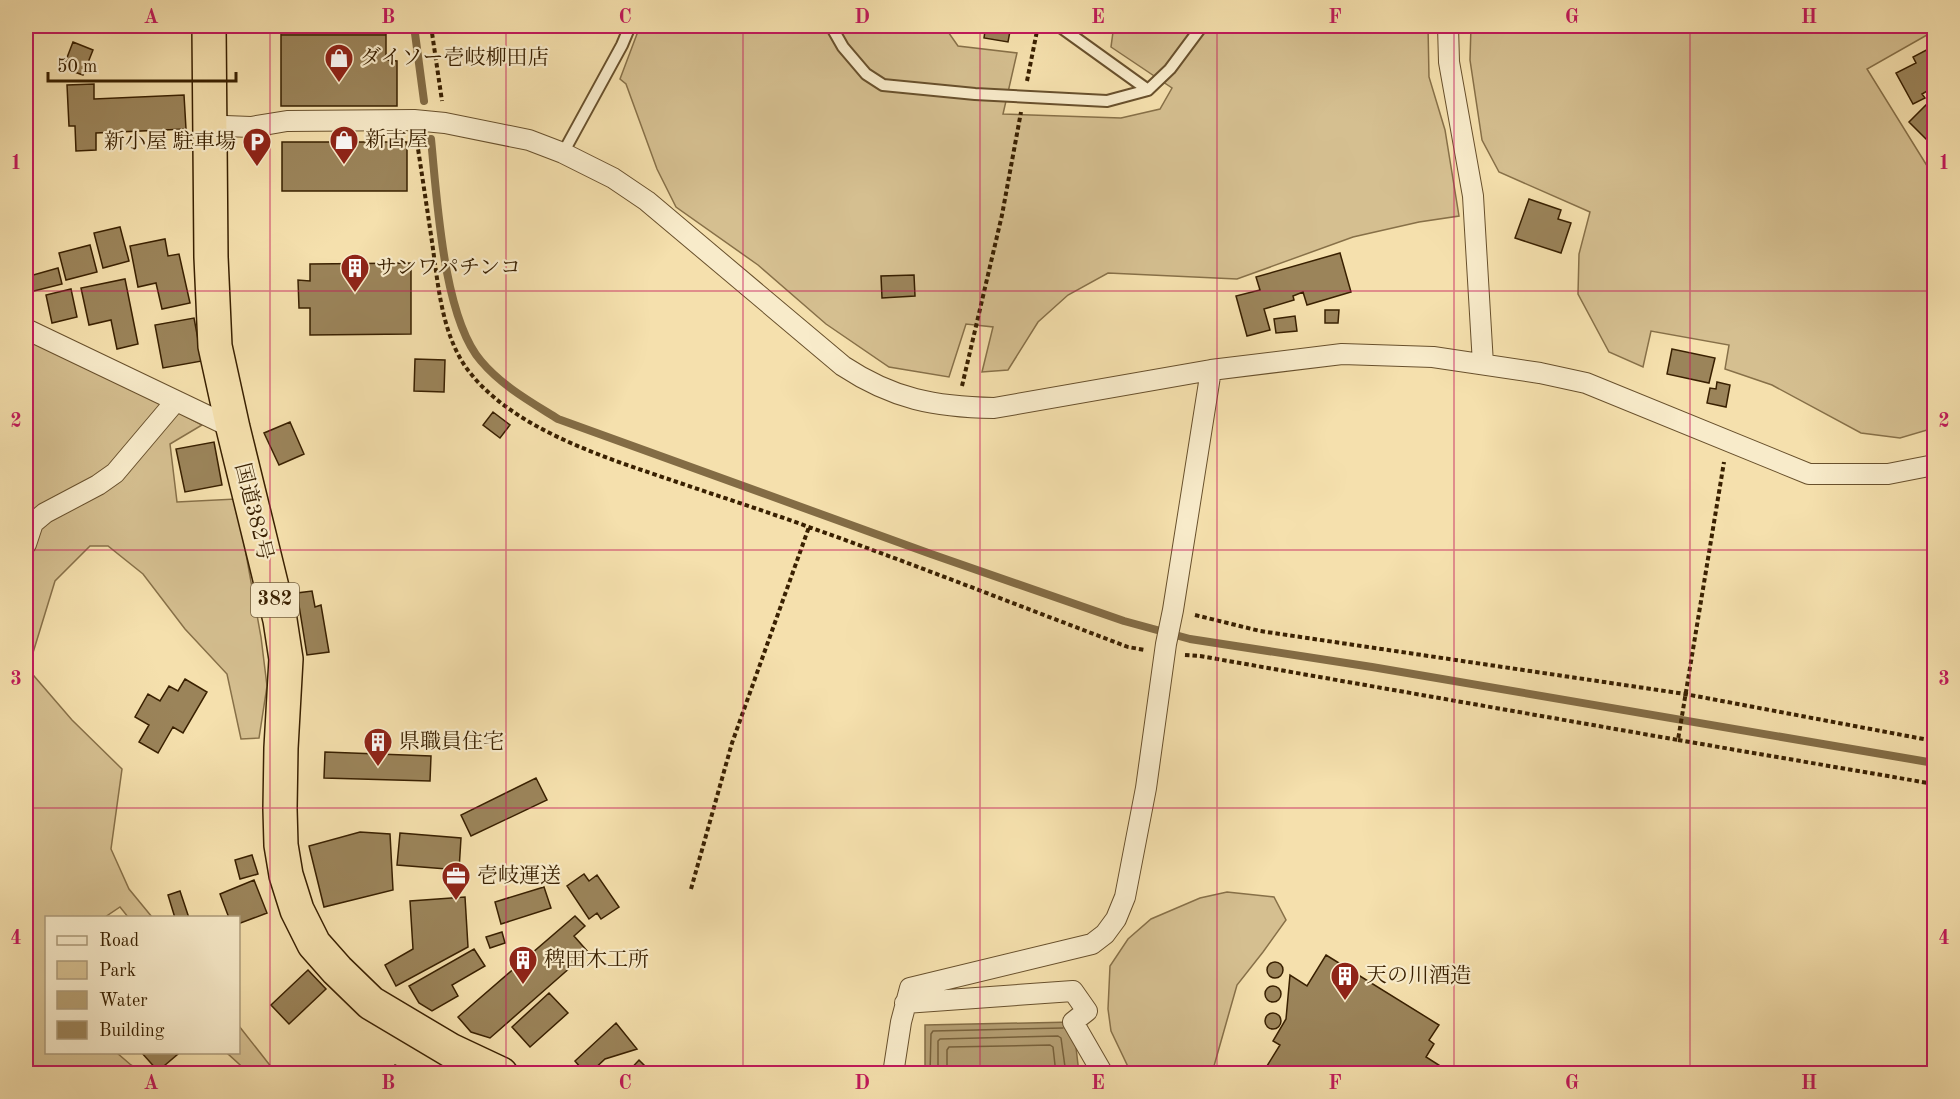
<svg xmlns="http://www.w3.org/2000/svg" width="1960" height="1099" font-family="'Old Standard TT','Noto Serif JP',serif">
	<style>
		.green { fill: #d5bf90; stroke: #877048; stroke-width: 1.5 }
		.water { fill: #b59f73; stroke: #836c45; stroke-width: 1.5 }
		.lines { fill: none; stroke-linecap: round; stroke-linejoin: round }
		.shore { stroke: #77603a; stroke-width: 1.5 }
		.stream { stroke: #836c45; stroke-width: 8 }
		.building { fill: #9b845a; stroke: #392001; stroke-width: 1.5 }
		.service-casing { stroke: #68502c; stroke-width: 14 }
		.minor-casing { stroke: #68502c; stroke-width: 22 }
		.trunk-casing { stroke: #392001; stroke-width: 36 }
		.path { stroke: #392001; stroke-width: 4; stroke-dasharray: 4.5 3; stroke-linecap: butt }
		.service { stroke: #f8ebca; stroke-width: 10 }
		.minor { stroke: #f8ebca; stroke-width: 20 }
		.trunk { stroke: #f5e0ad; stroke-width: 33 }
		.grid { fill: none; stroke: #c2185b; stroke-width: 1.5; stroke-opacity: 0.55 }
		.labels { text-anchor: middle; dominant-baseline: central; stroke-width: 4.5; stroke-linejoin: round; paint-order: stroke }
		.shield { fill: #f8ebca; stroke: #725d3d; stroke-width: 1.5 }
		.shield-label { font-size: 20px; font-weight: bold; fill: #392001 }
		.poi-label { font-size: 21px; fill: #392001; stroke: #f8ebca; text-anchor: start }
		.street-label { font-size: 21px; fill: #392001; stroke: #f8ebca }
		.neatline { fill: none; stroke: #c2185b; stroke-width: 2 }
		.grid-label { font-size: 20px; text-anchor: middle; font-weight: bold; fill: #c2185b }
	</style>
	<rect width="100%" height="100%" fill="#f5e0ad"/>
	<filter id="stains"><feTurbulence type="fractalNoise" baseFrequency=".00333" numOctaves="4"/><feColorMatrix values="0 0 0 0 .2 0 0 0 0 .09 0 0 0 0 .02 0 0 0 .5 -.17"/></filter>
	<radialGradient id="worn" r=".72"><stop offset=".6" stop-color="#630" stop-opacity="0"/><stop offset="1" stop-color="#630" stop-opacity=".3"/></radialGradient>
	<!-- green -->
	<path class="green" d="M640,26H944L958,46L1017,53L1003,114L1121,118L1160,109L1172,88L1111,47L1113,32L1144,31L1149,26H1428L1429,77L1445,130L1459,216L1419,222L1353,237L1237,279L1108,273L1068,295L1038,322L1008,370L982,372L993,327L966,324L949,377L889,367L826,324L758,265L676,207L657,169L626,84L620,79Z
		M1471,26H1934V31L1867,69L1934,177V428L1900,438L1861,433L1772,385L1725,369L1729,345L1651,331L1643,367L1609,352L1578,294L1579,254L1590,212L1499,172L1482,140L1470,60Z
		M26,339L163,404L202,425L170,444L177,502L236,499L261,637L267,686L259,738L241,739L227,674L185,629L143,574L108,546H90L55,581L28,669L72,720L122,769L111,849L129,889L152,917H128L120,907L105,917L46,918V1052L117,1053L131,1065L145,1073H26Z
		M1227,892L1274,897L1286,920L1263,952L1237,985L1212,1073H1131L1111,1031L1108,1009L1110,966L1128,939L1151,919L1200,898Z
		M239,1026L276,1073H249L227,1053L238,1052Z"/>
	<!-- water -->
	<path class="water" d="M1073,1022L1079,1073L925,1074V1025Z"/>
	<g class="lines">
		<!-- shore -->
		<path class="shore" d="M930,1074L931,1034L933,1031L1063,1028
			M938,1074V1041L940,1039L1058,1036L1061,1038L1066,1074
			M947,1074V1050L949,1047L1050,1045L1053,1047L1056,1074"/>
		<!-- stream -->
		<path class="stream" d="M414,26L424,101
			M431,139C437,198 443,317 481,361C502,386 531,402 558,419L931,554L1124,621L1190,639L1372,667L1934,763"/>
	</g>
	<!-- building -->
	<path class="building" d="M281,26H386V35H281Z
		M973,26H1011L1008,42L984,38L985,31L973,29Z
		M281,35H386V60L397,61V106H281Z
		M73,42L93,50L83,75L63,68Z
		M1934,46V87L1922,94L1925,98L1913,104L1896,73L1916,63L1913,57Z
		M94,84V99L184,95L186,129L96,133V150L76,151L75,126H69L67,85Z
		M1927,104L1934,113V147L1909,122Z
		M282,142H407V191H282Z
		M1529,199L1561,210L1558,219L1571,223L1561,253L1515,238Z
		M120,227L129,261L103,268L94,233Z
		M165,239L168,256L179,254L190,303L162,309L156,283L138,287L130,246Z
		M90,245L97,272L66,280L59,253Z
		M1340,253L1351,292L1307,305L1303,292L1293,296L1294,300L1264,309L1270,330L1247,336L1236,296L1260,290L1256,277Z
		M411,263V334L310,335V308H299L298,280L310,281V264Z
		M58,268L62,284L26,293V277Z
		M914,275L915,296L882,298L881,276Z
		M125,279L138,344L117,349L111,320L89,325L81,288Z
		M71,289L77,317L52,323L46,295Z
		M1325,310H1339L1338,323H1325Z
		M1295,316L1297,331L1276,333L1274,319Z
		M194,318L202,361L163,368L155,325Z
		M1672,349L1715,358L1709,383L1667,374Z
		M415,359L445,360L444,392L414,391Z
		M1717,382L1730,385L1726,407L1707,403L1710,388L1716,389Z
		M493,412L510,425L500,438L483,425Z
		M290,422L304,454L279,465L264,433Z
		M214,442L222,485L185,492L176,449Z
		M312,591L315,607L321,605L329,652L307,655L297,593Z
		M185,679L207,692L183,733L173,727L158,753L139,742L149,725L135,717L148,694L160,701L169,686L178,691Z
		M325,752L431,756L430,781L324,778Z
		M536,778L547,800L471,836L461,815Z
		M360,832L390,834L393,890L324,907L309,846Z
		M400,833L461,838L459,870L397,865Z
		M252,855L258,874L240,879L235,860Z
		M584,874L589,881L597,875L619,907L601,919L597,913L589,919L567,886Z
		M254,880L267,913L238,924V918H229L220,894Z
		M544,887L551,908L501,924L495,902Z
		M180,891L189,918H175L168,895Z
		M465,897L468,947L396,986L385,965L413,949L410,901Z
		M575,916L585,926L574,936L588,952L490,1038L471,1032L458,1017Z
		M502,932L505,943L490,948L486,937Z
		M474,949L485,966L452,985L458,996L432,1011L419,1003L409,986Z
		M1326,955L1439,1025L1429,1040L1434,1044L1426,1057L1453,1074H1262L1280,1045L1273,1041L1286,1019L1290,975L1307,986Z
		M1267 970a8 8 0 1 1 16 0a8 8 0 1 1-16 0Z
		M308,970L326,989L289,1024L271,1005Z
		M1265 994a8 8 0 1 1 16 0a8 8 0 1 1-16 0Z
		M549,993L568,1013L530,1047L512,1027Z
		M1265 1021a8 8 0 1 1 16 0a8 8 0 1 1-16 0Z
		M616,1023L637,1049L605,1059L589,1074H586L575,1061Z
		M141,1052H177L178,1054L158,1071Z
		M639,1060L653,1074H626Z
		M395,1065L413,1074H391Z"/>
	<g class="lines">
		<!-- service casing -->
		<g class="service-casing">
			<path id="service" d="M831,26L843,47L866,74L883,85L975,94L1107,101L1148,90L1170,69L1202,26
				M1059,26L1148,90
				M878,27V26
				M563,153L622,45L630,26"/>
		</g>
		<!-- minor casing -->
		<g class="minor-casing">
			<path id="minor" d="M1448,26L1449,62L1473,196L1483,364
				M210,128L225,126L251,127L287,121L414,120L445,123L529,140L563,153L613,178L647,201L843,366C893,399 935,407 994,408L1211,370L1342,354L1433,357L1540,373L1586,383L1809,474H1888L1934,465
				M26,329L233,428
				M26,544L33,523L45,513L98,485L115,473L175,402
				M905,1003L1073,991L1087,1011L1073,1022L1103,1074
				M893,1074L901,1022L910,988L1092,944L1105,934L1116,919L1125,897L1146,788L1166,644L1173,610L1211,370"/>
		</g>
		<!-- trunk casing -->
		<g class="trunk-casing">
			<path id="trunk" d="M209,26L211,257L215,346L233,428L280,620L286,659L281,748L280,809L281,845L286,875L297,910L314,944L337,970L371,1003L450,1050L501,1074"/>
		</g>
		<!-- path -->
		<path class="path" d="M431,26L442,101
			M1027,81L1038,26
			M417,142C422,175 427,208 432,242C438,283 441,330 465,366C509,429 607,458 677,482C721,497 765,511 809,527C916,565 1022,607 1128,647L1145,650
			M962,386L1002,215L1021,112
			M1195,615L1260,631L1685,694L1934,741
			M1185,655L1200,656L1678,740L1724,462
			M1678,740L1934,784
			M691,889L732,743L809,527"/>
		<!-- service -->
		<use href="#service" class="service"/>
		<!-- minor -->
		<use href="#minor" class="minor"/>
		<!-- trunk -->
		<use href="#trunk" class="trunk"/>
	</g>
	<!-- grid -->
	<path class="grid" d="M270,26V1074M506,26V1074M743,26V1074M980,26V1074M1217,26V1074M1454,26V1074M1690,26V1074M26,291H1934M26,550H1934M26,808H1934"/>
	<!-- icons -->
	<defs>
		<g id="shop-pin" transform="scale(1.5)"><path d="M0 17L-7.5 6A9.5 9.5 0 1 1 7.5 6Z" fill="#8f2418" stroke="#f8ebca"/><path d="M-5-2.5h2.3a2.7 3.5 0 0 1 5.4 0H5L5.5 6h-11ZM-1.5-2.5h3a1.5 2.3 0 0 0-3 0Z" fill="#fff"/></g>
		<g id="parking-pin" transform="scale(1.5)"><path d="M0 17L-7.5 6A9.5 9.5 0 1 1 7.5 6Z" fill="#8f2418" stroke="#f8ebca"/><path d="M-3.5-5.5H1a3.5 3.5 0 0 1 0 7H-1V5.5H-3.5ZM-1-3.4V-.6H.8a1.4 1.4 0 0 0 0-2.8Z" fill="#fff"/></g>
		<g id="building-pin" transform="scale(1.5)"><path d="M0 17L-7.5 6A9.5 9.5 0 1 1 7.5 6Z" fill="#8f2418" stroke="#f8ebca"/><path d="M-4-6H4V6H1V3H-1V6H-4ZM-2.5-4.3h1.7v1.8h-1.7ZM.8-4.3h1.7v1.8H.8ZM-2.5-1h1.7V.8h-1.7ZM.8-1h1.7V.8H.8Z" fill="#fff"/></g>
		<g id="office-pin" transform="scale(1.5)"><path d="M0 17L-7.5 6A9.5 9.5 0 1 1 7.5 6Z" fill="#8f2418" stroke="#f8ebca"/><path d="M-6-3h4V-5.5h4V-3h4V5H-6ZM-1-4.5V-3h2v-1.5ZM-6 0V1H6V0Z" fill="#fff"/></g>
	</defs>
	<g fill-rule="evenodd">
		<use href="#shop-pin" x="339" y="58"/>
		<use href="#shop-pin" x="344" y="140"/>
		<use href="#parking-pin" x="257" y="142"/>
		<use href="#building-pin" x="355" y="268"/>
		<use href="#building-pin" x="378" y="742"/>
		<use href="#office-pin" x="456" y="876"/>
		<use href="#building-pin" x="523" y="960"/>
		<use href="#building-pin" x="1345" y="976"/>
	</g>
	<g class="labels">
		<!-- shield labels -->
		<rect class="shield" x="251" y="583" width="48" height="34" rx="4.5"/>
		<g class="shield-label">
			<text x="275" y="600">382</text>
		</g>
		<!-- poi labels -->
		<g class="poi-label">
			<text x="360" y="58">ダイソー壱岐柳田店</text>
			<text x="365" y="140">新古屋</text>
			<text x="236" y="142" text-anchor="end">新小屋 駐車場</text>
			<text x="376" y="268">サンワパチンコ</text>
			<text x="399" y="742">県職員住宅</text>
			<text x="477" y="876">壱岐運送</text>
			<text x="544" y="960">稗田木工所</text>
			<text x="1366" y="976">天の川酒造</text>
		</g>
		<!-- street labels -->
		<g class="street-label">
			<text transform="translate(253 512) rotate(76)">国道382号</text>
		</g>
	</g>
	<!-- margin -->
	<rect width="1960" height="1099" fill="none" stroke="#f5e0ad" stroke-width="66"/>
	<!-- legend -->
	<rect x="45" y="916" width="195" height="138" fill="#f8ebca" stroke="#ac9a7a" stroke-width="1.5"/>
	<rect x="57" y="936" width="30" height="9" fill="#f8ebca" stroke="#ac9a7a" stroke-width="1.5"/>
	<text x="99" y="946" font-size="18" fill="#392001">Road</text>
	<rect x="57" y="961" width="30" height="18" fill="#d5bf90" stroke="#ac9a7a" stroke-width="1.5"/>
	<text x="99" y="976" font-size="18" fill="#392001">Park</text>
	<rect x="57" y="991" width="30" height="18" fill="#b59f73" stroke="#ac9a7a" stroke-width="1.5"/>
	<text x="99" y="1006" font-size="18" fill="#392001">Water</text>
	<rect x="57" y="1021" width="30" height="18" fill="#9b845a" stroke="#ac9a7a" stroke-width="1.5"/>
	<text x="99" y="1036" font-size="18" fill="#392001">Building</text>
	<!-- scale -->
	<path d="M48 72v9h188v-9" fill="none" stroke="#392001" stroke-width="3"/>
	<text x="57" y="72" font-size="18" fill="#392001" stroke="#f8ebca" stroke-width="4.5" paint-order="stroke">50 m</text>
	<rect x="33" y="33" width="1894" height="1033" class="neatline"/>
	<g class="grid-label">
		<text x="151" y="23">A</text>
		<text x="388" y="23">B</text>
		<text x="625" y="23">C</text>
		<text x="862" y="23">D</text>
		<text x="1098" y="23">E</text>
		<text x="1335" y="23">F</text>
		<text x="1572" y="23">G</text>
		<text x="1809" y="23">H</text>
		<text x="16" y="169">1</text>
		<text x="1944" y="169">1</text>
		<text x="16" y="427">2</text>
		<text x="1944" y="427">2</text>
		<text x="16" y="685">3</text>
		<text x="1944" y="685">3</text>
		<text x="16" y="944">4</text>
		<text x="1944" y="944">4</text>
		<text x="151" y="1089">A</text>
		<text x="388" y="1089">B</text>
		<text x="625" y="1089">C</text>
		<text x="862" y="1089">D</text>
		<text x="1098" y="1089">E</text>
		<text x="1335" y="1089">F</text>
		<text x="1572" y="1089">G</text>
		<text x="1809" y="1089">H</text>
	</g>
	<rect width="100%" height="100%" filter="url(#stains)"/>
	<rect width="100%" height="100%" fill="url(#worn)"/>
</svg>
